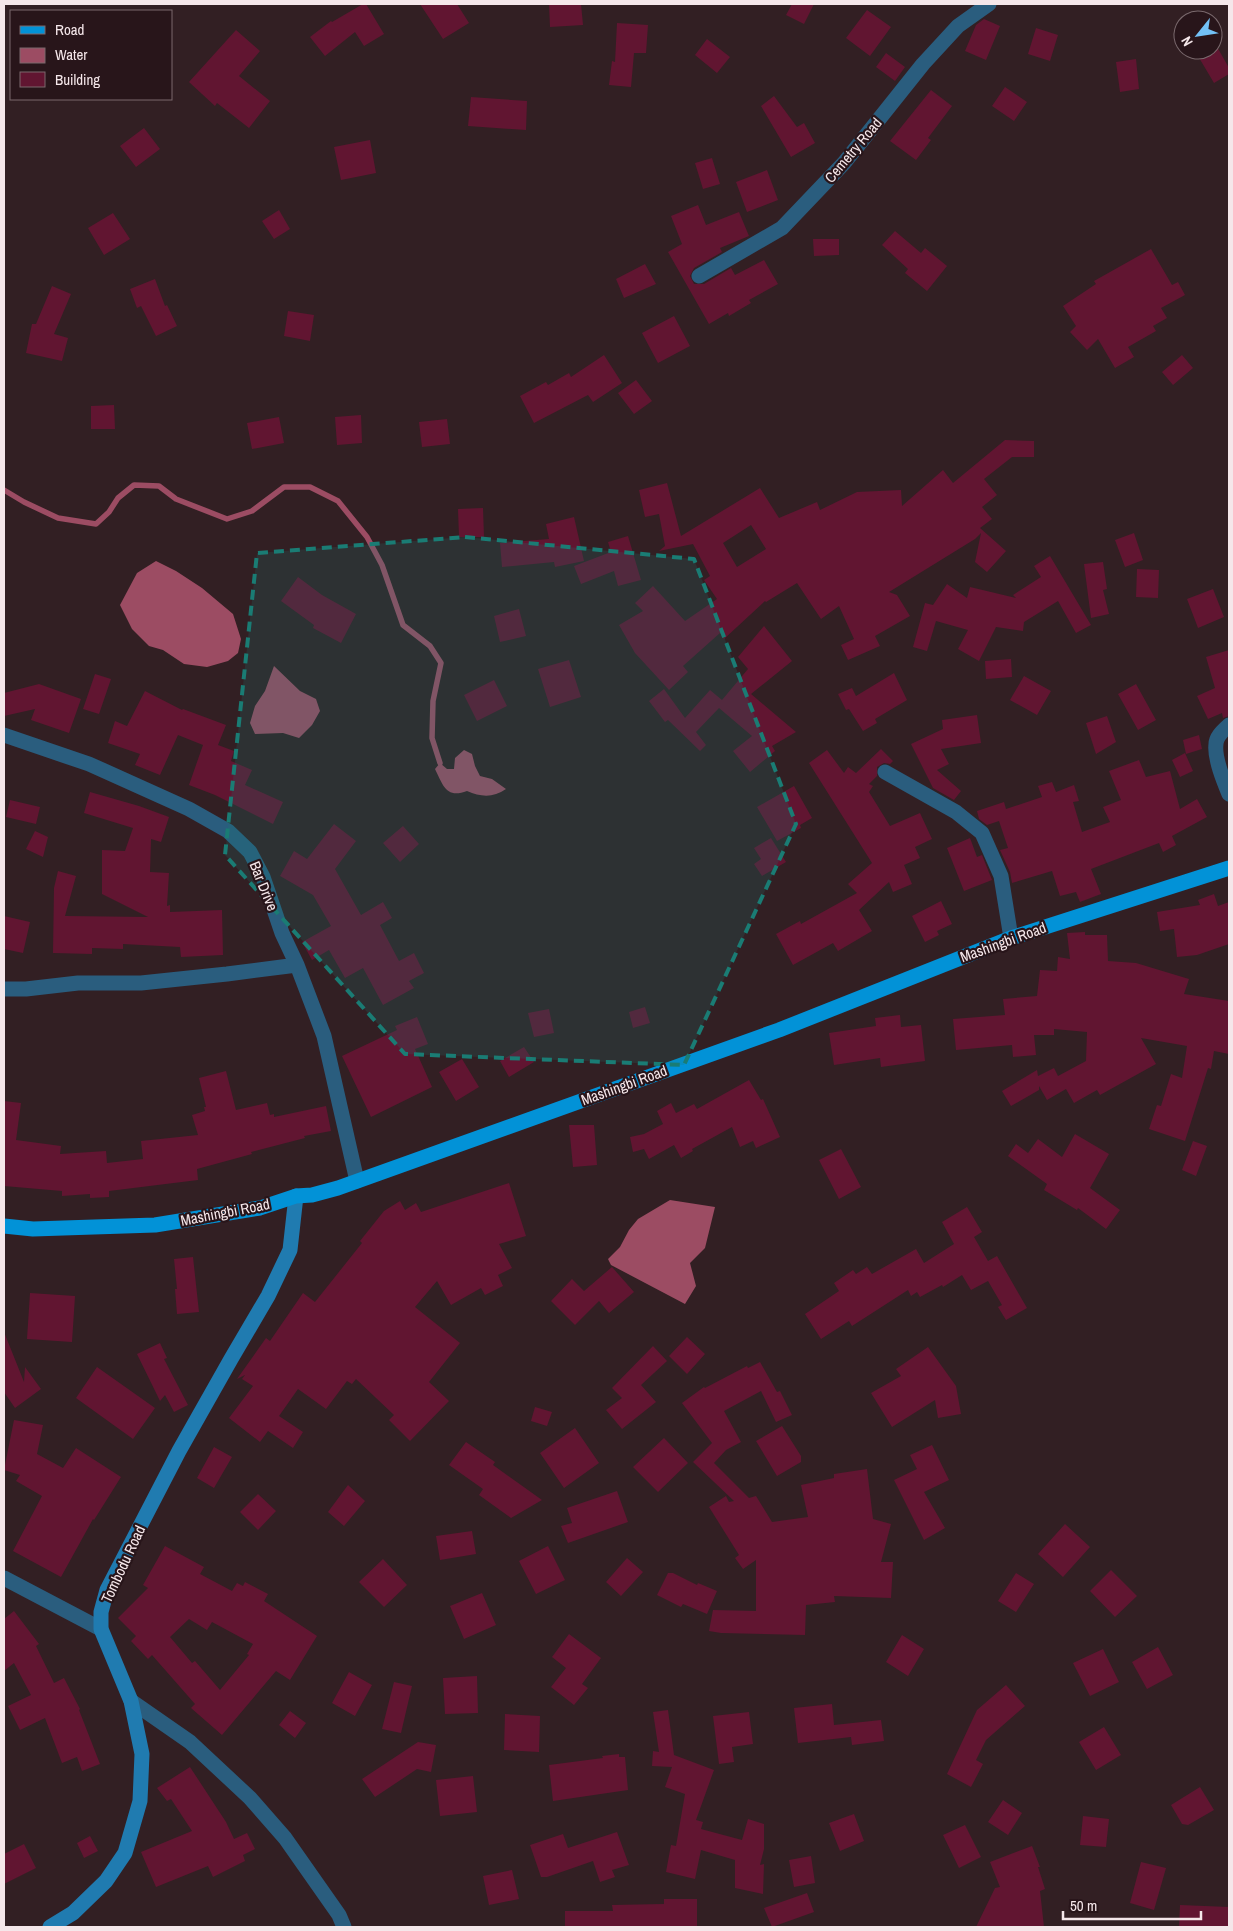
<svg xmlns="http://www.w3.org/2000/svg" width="1233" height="1931" font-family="'Archivo Narrow',sans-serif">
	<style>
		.water { fill: #9c4c63 }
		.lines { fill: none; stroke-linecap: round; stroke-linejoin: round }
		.stream { stroke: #9c4c63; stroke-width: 5.5 }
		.building { fill: #611531; fill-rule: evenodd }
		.minor { stroke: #2a5d7e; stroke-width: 15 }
		.secondary { stroke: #207bb0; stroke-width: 15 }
		.primary { stroke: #0292d7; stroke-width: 15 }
		.marked { fill: #1a7c74; fill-opacity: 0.2; stroke: #1a7c74; stroke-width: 4; stroke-dasharray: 10 6; stroke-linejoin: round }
		.labels { text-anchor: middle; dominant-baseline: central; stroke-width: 4.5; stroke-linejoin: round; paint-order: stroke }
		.street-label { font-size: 15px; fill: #f5e7ea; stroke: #28151a }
	</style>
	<rect width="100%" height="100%" fill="#321f23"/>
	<!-- water -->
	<path class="water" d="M156,561L176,571L202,588L233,614L241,639L238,653L228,661L207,667L184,664L163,650L149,646L132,629L120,605L137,573Z
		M274,666L300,691L316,699L320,711L312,725L299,738L283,733L255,734L250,723L255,706L265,691Z
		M464,750L472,754L475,766L480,776L492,779L506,789C493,798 481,797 467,791C446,799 443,785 435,769L440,763L447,769H454L455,758Z
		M670,1200L715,1207L705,1248L690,1263L696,1286L685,1304L611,1265L608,1259L620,1247L629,1230L638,1219Z"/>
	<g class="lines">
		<!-- stream -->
		<path class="stream" d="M4,490L24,502L58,518L96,524L109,512L118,498L134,485L159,486L176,499L227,519L252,511L284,487H310L338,501L367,537L382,565L403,625L430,646L441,663L433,701L432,738L440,763"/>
	</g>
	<!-- building -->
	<path class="building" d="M363,4H366L384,34L364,46L355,32L325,56L310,37L331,21L332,22Z
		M420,4H457L469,23L443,39Z
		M549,4H581L583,25L550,27Z
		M792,4H814L804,24L786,15Z
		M867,10L891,27L870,56L846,38Z
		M984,19L1000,26L986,60L965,51L976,25Z
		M617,23L648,25L646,53H634L631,87L609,85L612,61L615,62Z
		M1036,28L1058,35L1050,61L1028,54Z
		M236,30L260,51L239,76L270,101L249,128L217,103L215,106L189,82Z
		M707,39L730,57L717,73L695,55Z
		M1216,45L1229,68V74L1214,83L1198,56L1208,50H1213V47Z
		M886,53L905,67L895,81L876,67Z
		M1136,59L1139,89L1120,92L1116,62Z
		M1005,87L1027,102L1014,121L992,106Z
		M931,90L952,106L928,138L931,140L916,160L890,141Z
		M774,96L797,127L804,123L815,143L791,157L761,106Z
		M471,97L527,101L526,130L468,126Z
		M144,128L160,149L136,167L120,146Z
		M370,140L376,173L341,180L334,147Z
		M712,158L720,184L703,189L695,163Z
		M767,170L778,200L747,212L736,182Z
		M698,205L706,225L739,212L749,236L720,248L722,252L694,268L690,276L694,284H704L731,268L735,275L764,260L778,284L749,300L751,303L729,316L728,313L709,324L668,252L682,244L671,216Z
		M279,210L290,229L274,239L262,221Z
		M113,213L130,239L104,255L88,228Z
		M895,231L921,253L925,248L947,266L927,291L905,273L908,269L882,245Z
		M813,239H839V255L814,256Z
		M1151,249L1172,285L1178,282L1185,295L1161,308L1167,318L1153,326L1156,331L1128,347L1134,357L1115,368L1098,339L1087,350L1070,332L1076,326L1063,306L1096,284L1094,281Z
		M645,264L656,284L624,298L616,279Z
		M155,279L165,306L167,305L177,326L156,336L141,306L137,308L130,289Z
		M52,286L71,294L54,334L68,338L62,361L26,353L32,324H36Z
		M288,311L314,315L310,341L284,336Z
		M674,316L690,346L658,363L642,333Z
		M604,355L622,383L593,402L588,395L534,423L520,396L546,382L548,385L569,373L571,377Z
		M1182,355L1193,368L1173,385L1162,372Z
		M636,380L652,401L634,414L618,393Z
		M114,405L115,429H91V406Z
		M361,415L362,443L337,445L335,417Z
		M279,417L284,443L252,449L247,423Z
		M447,419L450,444L422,447L419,422Z
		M1005,440L1034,441V457H1012L984,479L997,495L982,507L992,519L980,528L1006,551L987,572L975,562L981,533L975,539L889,592L897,595L910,616L875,636L880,646L848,660L841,645L854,639L839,606L821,619L797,583L766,602L765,601L724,639L720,633L683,666L688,672L669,690L635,653L619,625L643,611L635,603L653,586L685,621L717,599L704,580L710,576L693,544L659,551L665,546L659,514L645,517L639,490L667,483L681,536L760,488L779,518L817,502L820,510L857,492L901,490L902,506L943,470L953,483ZM751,525L766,549L737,567L723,543Z
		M483,508L484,537H459L458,509Z
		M574,517L584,561L555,567L554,562L502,567L500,543L549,539L546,524Z
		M1134,533L1143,560L1125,567L1115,540Z
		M628,536L641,580L618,586L614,571L581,584L574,566L611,552L608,542Z
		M1050,556L1091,625L1076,633L1058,601L1024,622L1023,631L996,627L979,661L958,649L968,630L936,621L927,651L913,647L925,603L933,605L947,584L967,598L970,587L1016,598L1013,595L1041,577L1034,566Z
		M1103,562L1107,589L1103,590L1109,614L1091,618L1084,564Z
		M1137,569L1159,570L1158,598L1136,597Z
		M298,577L322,595L356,614L341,643L313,628L314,625L281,601Z
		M1213,589L1224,617L1198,628L1187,599Z
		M519,609L526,636L500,642L494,616Z
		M764,626L792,661L751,694L796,732L772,746L775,751L750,772L733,751L752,736L719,708L696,732L706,745L700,751L668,720L665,722L649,701L664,689L685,718L710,690L722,700L748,669L738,657Z
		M1229,650V716L1223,718L1222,713L1208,719L1197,696L1215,688L1206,657Z
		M1011,659L1012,677L986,679L985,661Z
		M569,660L581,697L550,707L538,669Z
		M894,673L907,700L875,719L877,723L863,731L849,709L846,710L838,694L852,688L856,696Z
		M95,674L111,679L99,714L83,709Z
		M1024,676L1051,691L1037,715L1010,700Z
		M494,680L507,706L477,721L464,695Z
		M39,684L81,699L69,733L31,720L35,709L4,716V693Z
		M1136,684L1156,720L1138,730L1118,694Z
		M145,691L182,710L183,709L226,725L218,745L234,751L231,761L252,770L245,785L283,802L273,824L215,795L189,785L203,745L178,735L160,775L135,765L140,754L108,743L115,721L127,726Z
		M977,715L981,743L941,749L949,764L937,770L961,791L954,800L933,788L911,744L943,729L942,720Z
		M1107,716L1116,742L1096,754L1086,723Z
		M1199,735L1202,749L1186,754L1183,740Z
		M881,749L893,761L890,764L884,763L877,767V776L869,784L873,786L869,792L890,826L920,813L932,839L915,847L920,858L904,865L912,884L893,892L889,882L859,910L872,931L838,951L833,943L793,965L776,934L800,921L801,924L857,893L848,884L872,863L809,763L827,750L844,773L848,767L856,773Z
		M1185,753L1193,771L1180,777L1172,760Z
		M1139,760L1146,777L1170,771L1180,809L1197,799L1207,817L1172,836L1176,845L1163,852L1159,843L1091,869L1101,894L1080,902L1076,892L1060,896L1052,871L1012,883L1010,872L1000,850L1008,848L999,821L987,825L979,819L977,811L1004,802L1006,809L1042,797L1038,786L1052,782L1056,792L1074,785L1079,801L1073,802L1082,832L1110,822L1103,807L1121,800L1109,771Z
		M794,786L812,818L800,825L801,828L777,841L757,807Z
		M90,792L139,806L169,817L161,842L151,839L150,872L169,873L167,906L170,905V912L222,910L223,955L181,957L180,947L123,944V949L92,948V954L53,953L54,888L58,871L76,876L65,916L148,917L102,894V850L125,851L133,828L84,813Z
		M10,800L40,807L36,824L6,817Z
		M334,824L356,841L335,869L361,915L383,902L392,918L380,925L399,961L414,953L424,973L409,981L414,988L383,1005L363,968L345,978L329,950L312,960L302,942L331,926L313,895L280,876L294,851L307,859Z
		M403,826L419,844L400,862L383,843Z
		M35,831L48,837L43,857L26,849Z
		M771,838L786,862L762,876L754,864L761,859L754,848Z
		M970,838L977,857L982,855L992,880L964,891L947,848Z
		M1214,894L1218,906L1229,902V944L1197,955L1177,957L1174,929L1160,931L1157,912L1200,905L1198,900Z
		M941,901L952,924L937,931L939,935L925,942L912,916Z
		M4,916L30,922L23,953L4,949Z
		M1085,932V935H1107L1108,961L1136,963L1189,979L1184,994L1229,1001V1054L1214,1051L1211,1069L1208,1068L1185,1141L1149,1129L1157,1105L1161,1106L1171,1074L1182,1078L1187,1046L1141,1038L1156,1064L1100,1095L1097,1090L1074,1103L1066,1089L1047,1100L1039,1086V1090L1011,1106L1002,1091L1037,1070L1038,1076L1054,1068L1058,1076L1086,1061L1087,1032L1054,1029V1035H1034L1036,1055L1013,1057L1012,1045L956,1050L953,1019L1005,1015L1003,999L1037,996L1040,970L1057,971L1058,957L1070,959L1067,933Z
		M645,1007L650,1023L633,1028L629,1012Z
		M549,1009L554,1033L534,1037L528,1013Z
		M900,1015L901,1027L921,1025L925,1061L881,1067L880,1058L834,1065L829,1033L876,1026L875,1018Z
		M417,1017L428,1044L415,1049L432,1087L371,1117L342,1056L397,1030L395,1026Z
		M524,1047L534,1062L509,1077L500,1061Z
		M462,1059L479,1087L456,1101L439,1072Z
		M226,1071L236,1110L267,1103L270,1115L274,1114V1117L326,1106L331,1131L304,1136L305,1138L251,1152L252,1154L197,1169L198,1180L109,1191V1197L90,1198V1194L62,1196V1191L4,1186V1101L21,1103L16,1140L61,1146L60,1154L106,1151L107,1163L143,1159L141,1141L198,1135L192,1115L205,1111L204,1107H206L199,1078Z
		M749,1080L761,1100L763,1099L780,1137L756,1148L753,1141L740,1147L732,1127L692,1149L693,1151L681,1158L674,1145L649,1159L644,1149L633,1152L630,1137L644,1134L663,1124L657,1111L671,1103L676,1113L694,1104L697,1109Z
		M569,1125H594L597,1165L573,1167Z
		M1075,1134L1109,1154L1090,1188L1120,1210L1106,1229L1078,1208L1077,1210L1044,1190L1047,1184L1008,1156L1016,1144L1028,1153L1038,1139L1062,1157Z
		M1193,1141L1207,1146L1196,1176L1182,1170Z
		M841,1149L861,1187L839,1199L819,1160Z
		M509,1183L526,1236L499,1244L512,1268L498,1275L503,1286L485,1295L481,1288L451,1305L437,1281L415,1307L460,1343L429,1382L449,1401L410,1441L389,1420L394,1415L356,1379L352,1384L347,1381L326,1409L298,1389L279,1416L303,1432L293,1448L268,1431L260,1442L229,1418L253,1386L242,1379L245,1375L237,1379L266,1338L270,1341L303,1293L315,1302L362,1243L360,1241L384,1211L400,1201L405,1210L416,1203L421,1212Z
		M967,1207L982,1232L974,1237L988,1261L997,1256L1027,1308L1006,1320L998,1307L1002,1305L988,1281L971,1290L962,1275L943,1287L942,1285L920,1297L917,1292L911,1296L908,1290L852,1326L849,1321L821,1339L805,1314L839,1291L834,1283L853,1270L856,1274L867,1267L872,1274L916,1249L924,1263L954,1244L942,1222Z
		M193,1257L199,1312L177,1314L175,1289H177L174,1259Z
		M612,1267L634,1292L609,1313L599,1301L575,1325L551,1301L572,1279L584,1291Z
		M30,1293L75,1296L72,1342L27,1339Z
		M4,1332L24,1382L25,1367L41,1389L15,1408L4,1392Z
		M687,1337L705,1354L687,1374L669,1356Z
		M160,1343L167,1358L164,1359L188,1405L174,1412L165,1395L160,1401L137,1354Z
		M653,1346L667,1361L641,1385L656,1402L622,1429L606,1410L622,1398L612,1388Z
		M928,1347L956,1386L961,1414L938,1418L935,1400L892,1427L871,1393L901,1376L896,1369Z
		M760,1362L777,1392L780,1391L792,1415L776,1422L761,1391L724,1411L741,1442L726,1450L714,1463L749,1498L756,1496L772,1522L808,1517L801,1485L834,1478V1474L867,1469L873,1519L891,1524L881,1562H893L891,1598L834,1596L835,1602L806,1605L805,1635L721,1633L709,1631L713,1610L756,1611V1560L743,1569L735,1558L739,1555L709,1507L726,1496L729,1502L734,1501L693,1462L712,1443L682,1403L704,1387L705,1388L747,1366L748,1368Z
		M97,1367L155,1408L133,1439L76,1398Z
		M535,1407L552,1412L547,1426L531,1421Z
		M14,1420L43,1425L37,1454L63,1468L76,1448L121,1477L94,1520L93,1519L61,1577L13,1551L42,1496L16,1481L20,1475L4,1470Z
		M782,1426L801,1456V1462L777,1476L756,1441Z
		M575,1428L599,1463L564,1488L540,1453Z
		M664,1438L688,1463L658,1492L633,1467Z
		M466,1442L495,1462L493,1465L542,1500L511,1518L479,1495L483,1489L449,1465Z
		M932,1445L949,1480L924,1492L945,1528L924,1540L894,1480L917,1469L910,1455Z
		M214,1447L232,1457L214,1488L197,1478Z
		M348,1485L365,1501L344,1526L328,1512Z
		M617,1491L628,1522L568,1543L561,1526L572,1523L567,1508Z
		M258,1494L276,1511L258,1530L240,1512Z
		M1065,1524L1090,1547L1063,1577L1038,1554Z
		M472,1531L476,1554L440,1560L436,1536Z
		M165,1546L204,1567L200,1574L232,1591L237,1583L243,1586L245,1582L268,1594L264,1601L317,1636L290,1680L276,1671L222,1735L191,1708L195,1704L152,1655L148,1659L131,1641L136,1636L118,1618L148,1588L143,1585ZM189,1619L207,1630L212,1622L253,1644L247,1654L249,1655L220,1690L195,1661L192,1663L170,1637Z
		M548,1546L565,1580L536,1594L519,1561Z
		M627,1558L643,1572L621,1596L606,1582Z
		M383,1559L407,1585L384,1607L359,1582Z
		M1111,1570L1137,1596L1115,1617L1090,1591Z
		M668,1573H673L697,1585L698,1583L717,1591L707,1614L683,1604L681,1607L657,1595Z
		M1016,1573L1034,1584L1016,1612L998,1601Z
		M482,1593L496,1625L464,1639L450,1606Z
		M14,1611L39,1644L36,1646L54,1683L64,1678L80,1709L79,1710L100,1764L82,1771L77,1757L62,1763L45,1718L20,1730L8,1706L31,1695L14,1663L4,1671V1619Z
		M569,1634L601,1658L582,1684L588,1688L574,1705L551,1687L566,1668L552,1657Z
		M902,1635L924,1649L908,1676L886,1662Z
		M1158,1647L1173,1675L1147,1689L1132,1662Z
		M1103,1649L1119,1682L1090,1696L1073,1663Z
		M349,1672L372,1685L355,1716L332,1703Z
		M477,1676L478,1713L445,1714L443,1678Z
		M394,1682L412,1686L401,1733L382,1729Z
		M1006,1685L1025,1706L986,1740L976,1760L983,1764L971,1787L947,1774L977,1710Z
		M832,1704L834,1725L881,1720L884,1741L852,1745L851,1737L798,1743L794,1708Z
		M668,1710L674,1755L714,1770L696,1820L703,1822L701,1829L742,1840L748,1819L764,1824V1849L760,1865L764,1864L763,1894L735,1888V1860L701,1850L695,1879L666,1872L671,1845L676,1846L685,1794L665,1787L672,1767L652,1766L653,1751L659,1752L653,1712Z
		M290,1711L306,1723L295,1738L279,1725Z
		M749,1712L753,1744L732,1747L734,1762L719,1764L713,1716Z
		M505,1714L540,1716L539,1752L504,1750Z
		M1104,1727L1121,1755L1096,1770L1079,1742Z
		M418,1742L436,1745L431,1772L417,1769L375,1797L362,1779Z
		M619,1754V1757H625L628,1790L553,1801L549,1765L603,1758L602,1756Z
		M190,1767L226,1822L234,1839L247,1833L255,1849L243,1855L245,1861L213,1877L208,1866L156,1887L141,1852L192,1831L171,1799L167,1801L157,1788Z
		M473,1776L477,1812L440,1816L436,1780Z
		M1200,1787L1214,1810L1188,1825L1182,1824L1171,1805Z
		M1003,1800L1022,1813L1008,1835L988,1822Z
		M854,1814L864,1841L840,1851L829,1823Z
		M1083,1816L1109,1819L1106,1847L1080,1845Z
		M965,1825L981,1857L959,1868L943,1835Z
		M617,1832L629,1865L612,1870L615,1877L600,1882L593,1861L547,1877H541L530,1845L563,1834L568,1848Z
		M90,1836L98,1851L84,1858L77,1843Z
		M24,1844L36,1868L4,1884V1854Z
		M1032,1846L1040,1867H1038L1045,1889L1040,1891L1044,1927H976L995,1888L1000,1887L990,1862Z
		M811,1856L815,1883L794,1887L789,1860Z
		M1141,1862L1166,1868L1154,1910L1130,1903Z
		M512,1870L519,1899L489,1905L483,1876Z
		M807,1893L814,1912L772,1927L764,1908Z
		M664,1899H697V1926L565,1927V1911H613L612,1905L664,1904Z
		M1180,1905L1229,1907L1228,1927H1179Z"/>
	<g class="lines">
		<!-- minor -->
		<path class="minor" d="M699,276L782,228L844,163L923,64L958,26L989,4
			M1229,725C1224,730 1216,736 1216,744C1214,758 1224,782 1229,794
			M4,735L89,764L189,809L228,831L250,852L263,877L282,933L297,965L324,1036L357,1181
			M885,772L956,812L982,833L1001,876L1011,938
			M4,989H26L78,983H141L227,974L297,965
			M4,1578L101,1629
			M131,1701L190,1742L250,1798L285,1838L339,1915L344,1927"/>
		<!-- secondary -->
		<path class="secondary" d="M50,1927L73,1913L106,1881L125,1853L140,1801L142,1754L131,1701L101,1629V1612L107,1590L179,1451L231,1359L268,1296L290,1250L296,1196"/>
		<!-- primary -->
		<path class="primary" d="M4,1226L33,1229L155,1225L260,1208L296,1196L312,1195L338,1188L779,1030L1011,938L1229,868"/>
	</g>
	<!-- marked area -->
	<path class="marked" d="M465,537L694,559L796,824L684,1065L405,1054L225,855L257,553Z"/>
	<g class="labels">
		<!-- street labels -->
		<g class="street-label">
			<text transform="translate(853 150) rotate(-50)">Cemetry Road</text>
			<text transform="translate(264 886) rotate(68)">Bar Drive</text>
			<text transform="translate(1003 942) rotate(-20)">Mashingbi Road</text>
			<text transform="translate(624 1085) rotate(-20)">Mashingbi Road</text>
			<text transform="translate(225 1212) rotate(-11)">Mashingbi Road</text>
			<text transform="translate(123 1564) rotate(-65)">Tombodu Road</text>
		</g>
	</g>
	<!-- border -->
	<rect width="1233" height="1931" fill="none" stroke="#f5e7ea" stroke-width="10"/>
	<!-- legend -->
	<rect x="10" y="10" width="162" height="90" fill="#28151a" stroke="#7a696d"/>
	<rect x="20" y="26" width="25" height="8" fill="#0292d7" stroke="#7a696d"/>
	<text x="55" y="35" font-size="15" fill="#f5e7ea">Road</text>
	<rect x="20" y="48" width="25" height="15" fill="#9c4c63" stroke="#7a696d"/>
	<text x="55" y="60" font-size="15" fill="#f5e7ea">Water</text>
	<rect x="20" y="72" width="25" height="15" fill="#611531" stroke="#7a696d"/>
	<text x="55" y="85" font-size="15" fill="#f5e7ea">Building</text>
	<!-- north arrow -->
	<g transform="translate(1198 35) rotate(240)"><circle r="24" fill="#28151a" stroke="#7a696d"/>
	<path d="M0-4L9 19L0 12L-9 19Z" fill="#73c1f6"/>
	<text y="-8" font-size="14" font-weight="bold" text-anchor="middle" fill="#f5e7ea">N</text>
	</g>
	<!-- scale -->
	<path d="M1063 1911v8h138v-8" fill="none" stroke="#f5e7ea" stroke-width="2.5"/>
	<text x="1070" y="1911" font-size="15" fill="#f5e7ea" stroke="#28151a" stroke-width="4" paint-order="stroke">50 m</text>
</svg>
